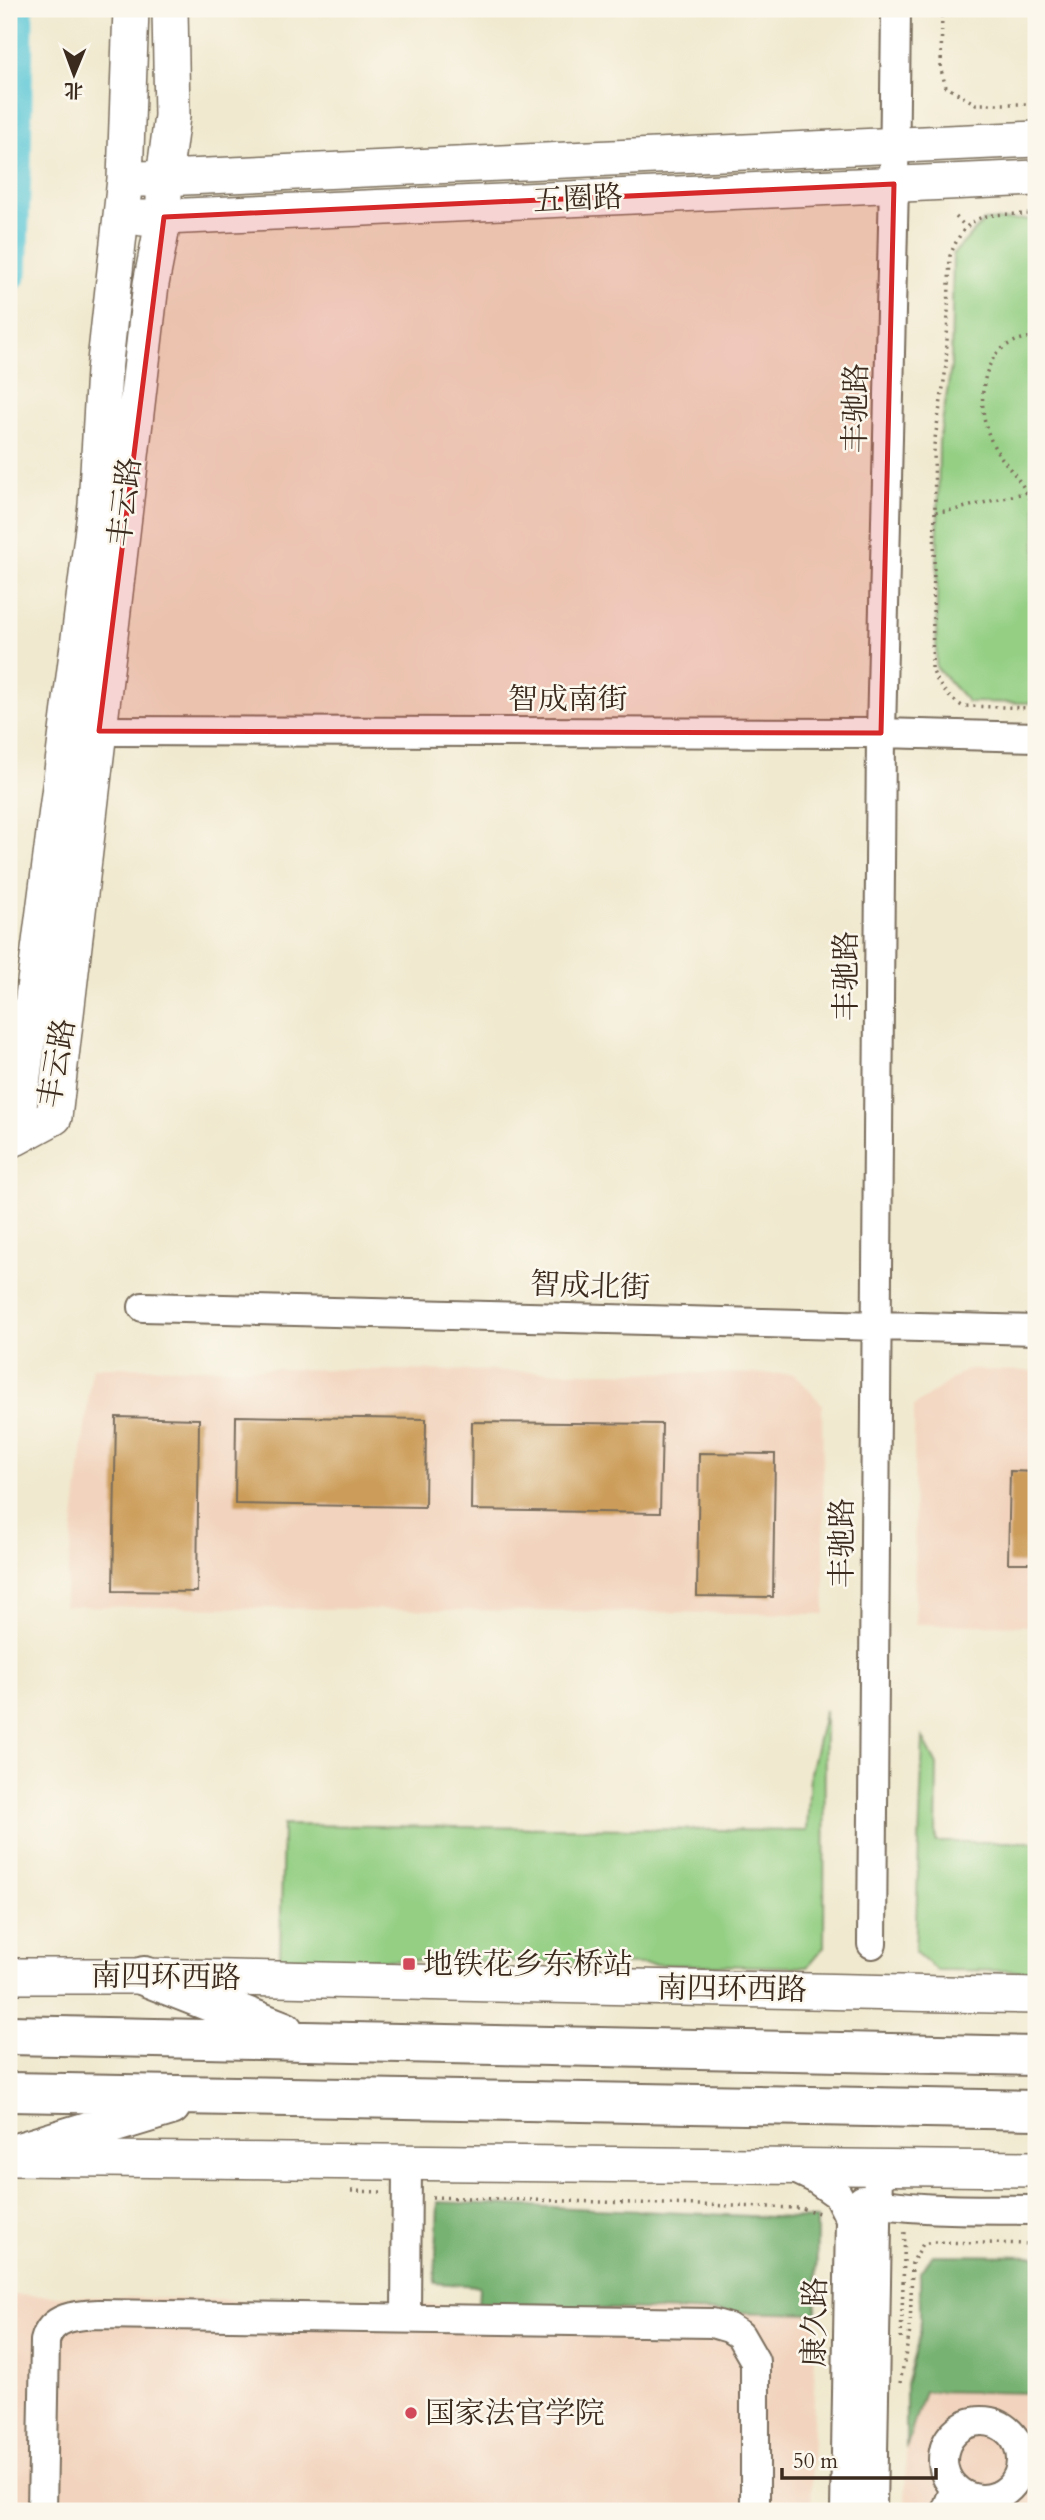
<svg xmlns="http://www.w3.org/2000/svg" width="1045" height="2520" font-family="Cardo,'Noto Serif SC',serif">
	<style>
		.built { fill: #f2d4be }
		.green { fill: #94cf84; stroke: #687c51; stroke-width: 2 }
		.forest { fill: #77b272; stroke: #596e48; stroke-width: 2 }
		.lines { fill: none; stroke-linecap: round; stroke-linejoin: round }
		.river { stroke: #5dc8d7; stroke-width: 37 }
		.building { fill: #cc9d5a }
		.minor-casing { stroke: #7a6d5c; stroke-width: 32 }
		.major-casing { stroke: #7a6d5c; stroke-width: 38 }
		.highway-casing { stroke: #7a6d5c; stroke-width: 42 }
		.path { stroke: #7a6d5c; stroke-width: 3.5; stroke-dasharray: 2 5; stroke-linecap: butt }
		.minor { stroke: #fff; stroke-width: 28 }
		.major { stroke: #fff; stroke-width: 35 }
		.highway { stroke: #fff; stroke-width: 38 }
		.marked { fill: #d62828; fill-opacity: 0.2; stroke: #d62828; stroke-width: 5; stroke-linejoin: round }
		.poi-dot { fill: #d1495b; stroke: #fbf7ec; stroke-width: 2.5 }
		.labels { text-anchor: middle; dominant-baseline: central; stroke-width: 5; stroke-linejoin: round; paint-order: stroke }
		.street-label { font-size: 30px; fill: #3b2a1e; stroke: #fbf7ec }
		.poi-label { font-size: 30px; fill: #3b2a1e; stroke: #fbf7ec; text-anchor: start }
	</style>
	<rect width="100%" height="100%" fill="#fbf7ec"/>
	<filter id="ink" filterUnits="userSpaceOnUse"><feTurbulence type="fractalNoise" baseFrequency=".0143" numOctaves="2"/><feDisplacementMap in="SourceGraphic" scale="14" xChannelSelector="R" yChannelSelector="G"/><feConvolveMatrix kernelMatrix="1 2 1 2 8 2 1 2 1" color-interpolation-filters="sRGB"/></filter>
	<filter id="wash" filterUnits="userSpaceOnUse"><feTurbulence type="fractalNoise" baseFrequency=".00686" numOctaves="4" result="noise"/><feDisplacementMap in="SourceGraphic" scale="28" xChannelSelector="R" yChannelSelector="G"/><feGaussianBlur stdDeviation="1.57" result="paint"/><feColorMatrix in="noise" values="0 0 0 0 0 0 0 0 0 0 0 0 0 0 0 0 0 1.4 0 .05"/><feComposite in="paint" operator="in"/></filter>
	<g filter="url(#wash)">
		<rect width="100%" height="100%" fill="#f0e9cf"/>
		<!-- built -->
		<path class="built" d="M92,1367L794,1374L822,1404L825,1614L64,1606Z
			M965,1370L1036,1371V1626L915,1624L914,1406Z
			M9,2295L816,2314L811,2511H9Z
			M924,2391L1036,2393V2511H905L906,2449Z"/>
		<!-- green -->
		<path class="green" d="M1036,219V703L968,702L936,667L939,442L951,367L953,254L984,221Z
			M825,1710L824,1947L807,1967L280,1958L283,1825L807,1831L810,1773Z
			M923,1738L937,1765L936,1842H1036V1971L936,1970L915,1952Z"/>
		<!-- forest -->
		<path class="forest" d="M438,2202L817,2219L816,2314L478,2306L479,2286L435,2283Z
			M933,2255L1036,2256V2393L924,2391L906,2449V2384L920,2335V2272Z"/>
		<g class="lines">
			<!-- river -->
			<path class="river" d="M9,272L13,163L15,9"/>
		</g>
		<g id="blocks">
			<!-- building -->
			<path class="building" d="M236,1416L426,1419L425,1507L235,1504Z
				M116,1417L199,1419L197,1592L113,1591Z
				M472,1422L662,1424L660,1513L471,1510Z
				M699,1453L775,1454L773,1597L697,1596Z
				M1010,1471L1036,1472V1563H1008Z"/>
		</g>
	</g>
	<g filter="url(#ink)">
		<use href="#blocks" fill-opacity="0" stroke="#7a6d5c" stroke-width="2"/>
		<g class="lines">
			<!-- minor casing -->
			<g class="minor-casing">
				<path id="minor" d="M99,731L881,733L1036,737
					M143,1307L1036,1330
					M872,1944L881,733L894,184L896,9
					M791,2167L814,2178L838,2195L850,2219L845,2511
					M862,2200C915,2212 981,2209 1036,2210
					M406,2318L407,2162
					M943 2460a39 39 0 1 1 78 0a39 39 0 1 1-78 0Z
					M42,2511L45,2341C51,2316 77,2315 99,2314L712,2323L729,2328L740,2335L755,2361V2511
					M872,2511L878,2168
					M946,2511L955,2488"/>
			</g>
			<!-- major casing -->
			<g class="major-casing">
				<path id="major" d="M141,179L1036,139
					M142,218L1036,178
					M15,1138L54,1117L151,284L164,217V178L172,116L170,9
					M15,1138L96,505L104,371L125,179L131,9
					M9,1976H144L1036,1996
					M14,2158L1036,2169"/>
			</g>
			<!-- highway casing -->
			<g class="highway-casing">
				<path id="highway" d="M144,1976L284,2031
					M9,2035L1036,2056
					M9,2092L1036,2110
					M9,2155L171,2106"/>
			</g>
			<!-- path -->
			<path class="path" d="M942,9L941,70L946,87L976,104H1036
				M1036,214C990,216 969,206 950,256L946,368L934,445L935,512L954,510L1036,490
				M956,217L965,226
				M1036,338C1022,336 1002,345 994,357C977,384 980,423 996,450C1007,467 1022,480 1029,499C1036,516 1032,538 1036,557
				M935,512L932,669C938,685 947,697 962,706L1036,708
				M351,2191L382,2192
				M432,2197L800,2208L819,2213
				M901,2339L905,2231
				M900,2383L910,2331L912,2263L923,2244L933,2242L1036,2244"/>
			<!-- minor -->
			<use href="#minor" class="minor"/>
			<!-- major -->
			<use href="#major" class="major"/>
			<!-- highway -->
			<use href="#highway" class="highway"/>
		</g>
	</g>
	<!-- marked area -->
	<path class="marked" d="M894,184L881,733L99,731L164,217Z"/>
	<!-- markers -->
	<g class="poi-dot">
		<rect x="402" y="1957" width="14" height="14" rx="3.5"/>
		<circle cx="411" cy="2413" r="7"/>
	</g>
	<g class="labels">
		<!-- street labels -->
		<g class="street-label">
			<text transform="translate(578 199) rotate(-3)">五圈路</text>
			<text transform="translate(856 408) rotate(-89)">丰驰路</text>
			<text transform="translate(125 502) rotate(-83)">丰云路</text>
			<text x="568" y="699">智成南街</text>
			<text transform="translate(846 976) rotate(-90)">丰驰路</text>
			<text transform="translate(57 1063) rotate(-80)">丰云路</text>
			<text transform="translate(590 1286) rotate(2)">智成北街</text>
			<text transform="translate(842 1543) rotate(-90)">丰驰路</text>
			<text transform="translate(166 1977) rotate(1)">南四环西路</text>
			<text transform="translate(732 1989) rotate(1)">南四环西路</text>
			<text transform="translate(815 2322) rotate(-89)">康久路</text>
		</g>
		<!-- poi labels -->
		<g class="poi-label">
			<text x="423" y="1964">地铁花乡东桥站</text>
			<text x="425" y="2413">国家法官学院</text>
		</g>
	</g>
	<!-- margin -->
	<rect width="1045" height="2520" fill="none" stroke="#fbf7ec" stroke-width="35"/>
	<!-- north arrow -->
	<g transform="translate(74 74) rotate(181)" stroke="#fbf7ec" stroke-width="5" paint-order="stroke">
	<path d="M0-5L12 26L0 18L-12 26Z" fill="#3b2a1e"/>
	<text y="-10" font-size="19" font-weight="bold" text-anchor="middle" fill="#3b2a1e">北</text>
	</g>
	<!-- scale -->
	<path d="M782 2468v10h154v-10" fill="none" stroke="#3b2a1e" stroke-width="3.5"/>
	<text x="793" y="2468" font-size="21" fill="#3b2a1e" stroke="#fbf7ec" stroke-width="5" paint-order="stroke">50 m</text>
</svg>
